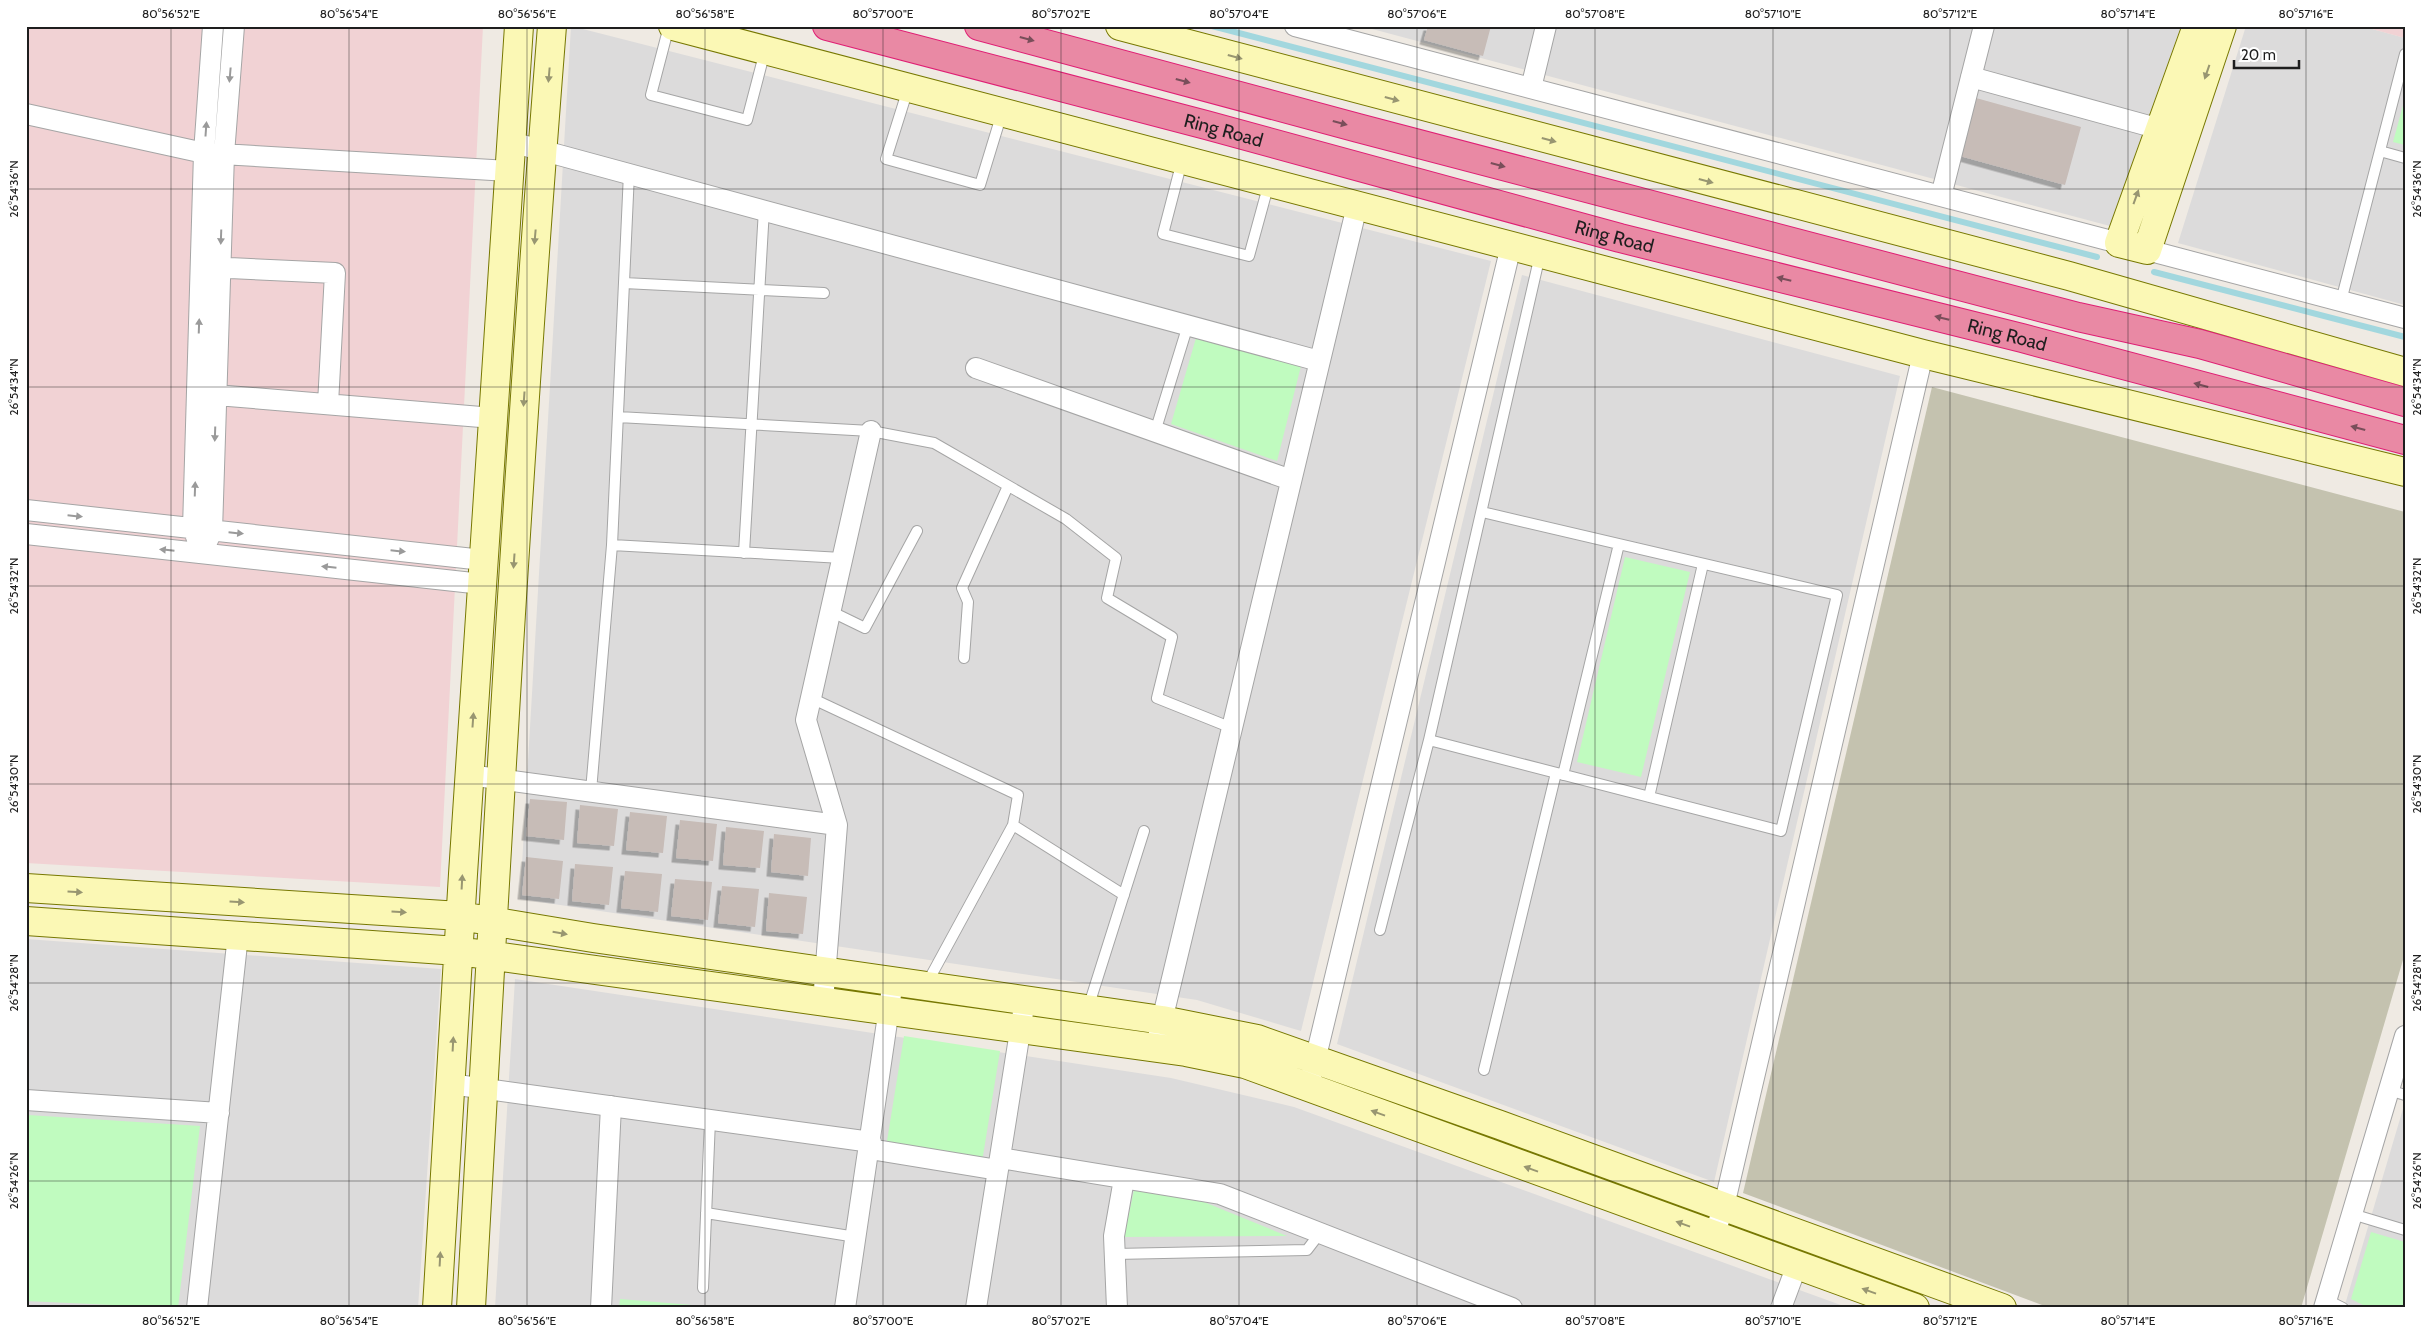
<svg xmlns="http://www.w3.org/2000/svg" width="2431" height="1334" font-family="Cabin,sans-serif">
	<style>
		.residential { fill: #dcdbdb }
		.commercial { fill: #f1d2d4 }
		.construction { fill: #c4c2af }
		.park { fill: #c0fbbf }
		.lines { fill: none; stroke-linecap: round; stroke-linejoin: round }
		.stream { stroke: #a2d7de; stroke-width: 6 }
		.building { fill: #c7bcb7; filter: url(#shadow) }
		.lane-casing { stroke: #a5a5a5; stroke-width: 12 }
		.street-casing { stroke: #a5a5a5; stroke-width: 22 }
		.secondary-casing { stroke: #777802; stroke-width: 30 }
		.highway-casing { stroke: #df1f74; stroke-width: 30 }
		.lane { stroke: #fff; stroke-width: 10 }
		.street { stroke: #fff; stroke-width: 20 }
		.secondary { stroke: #fbf8b5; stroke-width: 28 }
		.highway { stroke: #e989a4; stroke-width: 28 }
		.oneway { fill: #794e5a }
		.oneway2 { fill: #989671 }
		.oneway3 { fill: #9a9a9a }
		.ticks { fill: none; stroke: #1e1e1e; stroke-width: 1; stroke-opacity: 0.45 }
		.labels { text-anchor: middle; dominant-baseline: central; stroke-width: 4.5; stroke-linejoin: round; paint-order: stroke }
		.street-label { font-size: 19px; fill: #1e1e1e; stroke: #fff }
		.neatline { fill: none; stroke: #1e1e1e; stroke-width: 2 }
		.ticks-label { font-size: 12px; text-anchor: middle; fill: #1e1e1e }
	</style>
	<defs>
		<filter id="shadow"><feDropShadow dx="-4.5" dy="4.5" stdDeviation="0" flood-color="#0004"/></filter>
	</defs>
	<rect width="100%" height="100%" fill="#efeae3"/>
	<!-- residential -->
	<path class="residential" d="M571,26L1491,261L1301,1031L1197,1000L520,899Z
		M1361,26H2181L2110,226Z
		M2246,26H2361L2405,38V305L2178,243Z
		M1522,275L1900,376L1714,1182L1337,1044Z
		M26,939L441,969L418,1308H26Z
		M515,979L1171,1078L1294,1107L1849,1308H495Z
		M2405,1102V1308H2344Z"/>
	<!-- commercial -->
	<path class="commercial" d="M26,26H483L440,887L26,863Z
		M2361,26H2405V38Z"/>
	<!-- construction -->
	<path class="construction" d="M1932,387L2405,512V953L2301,1308H2050L1743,1193Z"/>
	<!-- park -->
	<path class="park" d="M2405,98V145L2393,142Z
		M1196,338L1301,366L1277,461L1171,424Z
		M1625,557L1690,572L1641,777L1577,762Z
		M904,1036L1000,1051L982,1162L886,1147Z
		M28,1115L200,1126L178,1308L26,1301Z
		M1134,1190L1204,1202L1287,1236L1124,1237Z
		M2371,1232L2405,1242V1308H2369L2351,1299Z
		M620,1299L728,1308H619Z"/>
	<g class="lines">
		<!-- stream -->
		<path class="stream" d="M1212,26L2097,257
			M2154,272L2405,337"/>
	</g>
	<!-- building -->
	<path class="building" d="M1428,26H1491L1483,56L1424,40Z
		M1976,98L2081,127L2065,185L1960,156Z
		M530,799L567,802L564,840L526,836Z
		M580,805L618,809L614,846L577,843Z
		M630,812L667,816L663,853L626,850Z
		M680,820L717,824L713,861L676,858Z
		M726,827L764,831L760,868L723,865Z
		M774,834L811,838L808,876L771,872Z
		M526,857L563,861L559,899L522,895Z
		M575,864L613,867L609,905L572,901Z
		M625,871L662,874L658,912L621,908Z
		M675,879L712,882L708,920L671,916Z
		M722,886L759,889L755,927L718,923Z
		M769,893L807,897L803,934L766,931Z"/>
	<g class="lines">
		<!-- lane casing -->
		<g class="lane-casing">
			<path id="lane" d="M669,26L651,95L747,120L765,51
				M908,89L886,159L980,185L1002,113
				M2380,151L2405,158
				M1182,161L1163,234L1249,256L1269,183
				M624,283L824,293
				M2341,301L2405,54
				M618,417L871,431L934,443L1066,519L1116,558L1107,598L1172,637L1157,698L1232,728
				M1155,432L1188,325
				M612,545L842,558
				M744,553L764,209
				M830,611L865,628L917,531
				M964,658L968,602L962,588L1008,486
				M811,698L1018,795L1013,825L926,985
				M1429,740L1781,831L1837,595L1482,512
				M1563,775L1619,544
				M591,791L612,545L629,173
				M1649,797L1703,564
				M1013,825L1124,895
				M1380,930L1429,740L1540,255
				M1088,1008L1144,831
				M1484,1070L1556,773
				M2389,1090L2405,1095
				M706,1213L856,1237
				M2352,1214L2405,1230
				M1115,1254L1307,1250L1320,1233
				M703,1288L710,1120
				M2327,1300L2343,1308"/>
		</g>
		<!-- street casing -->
		<g class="street-casing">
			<path id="street" d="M1295,26L2119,243
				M1971,77L2160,129
				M1531,88L1546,26
				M26,114L204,153L509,171
				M511,142L1319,361
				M1941,196L1984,26
				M2147,250L2405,318
				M208,267L335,273L328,404
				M976,368L1291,480
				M204,394L493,418
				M26,510L483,560
				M26,534L482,584
				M202,553L212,531L224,154L234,26
				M202,553L193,528L204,153L213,26
				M469,775L837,825
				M823,1002L837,825L806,720L871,431
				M1159,1033L1357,206
				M1312,1073L1511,246
				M450,1084L871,1142
				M26,1100L219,1113
				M870,1149L998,1170
				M1000,1158L1220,1194L1512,1308
				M1714,1235L1724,1206L1923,354
				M197,1308L238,935
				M601,1308L611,1106
				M845,1308L893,981
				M976,1308L1025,1000
				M1117,1308L1114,1236L1124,1179
				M1781,1308L1797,1265
				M2324,1308L2405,1036"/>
		</g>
		<!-- secondary casing -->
		<g class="secondary-casing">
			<path id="secondary" d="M673,26L1923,354L2405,472
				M1120,26L2069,276L2405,372
				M2197,26L2119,243L2147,250L2222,26
				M26,888L460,916L593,938L1162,1020L1257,1039L1500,1125L2002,1308
				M26,921L458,951L1186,1052L1245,1064L1915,1308
				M437,1308L463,874L519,26
				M471,1308C495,880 518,453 552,26"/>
		</g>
		<!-- highway casing -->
		<g class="highway-casing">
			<g id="highway">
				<path id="s1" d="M827,26L1206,125L1620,238L2022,338L2405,440"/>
				<path d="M979,26L1358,128L2078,317L2200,344L2405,402"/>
			</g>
		</g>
		<!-- lane -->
		<use href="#lane" class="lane"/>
		<!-- street -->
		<use href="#street" class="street"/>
		<!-- secondary -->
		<use href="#secondary" class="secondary"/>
		<!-- highway -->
		<use href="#highway" class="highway"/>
	</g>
	<!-- one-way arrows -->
	<defs><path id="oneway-solid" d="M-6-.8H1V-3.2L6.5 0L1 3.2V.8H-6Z" transform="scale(1.25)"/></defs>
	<g class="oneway">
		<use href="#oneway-solid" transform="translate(1027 39) rotate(15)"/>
		<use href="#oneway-solid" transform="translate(1183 81) rotate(15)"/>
		<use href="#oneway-solid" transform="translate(1340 123) rotate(15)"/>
		<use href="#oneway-solid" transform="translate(1498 165) rotate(15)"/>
		<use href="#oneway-solid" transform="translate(1784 279) rotate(-166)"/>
		<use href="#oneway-solid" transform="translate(1942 318) rotate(-166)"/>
		<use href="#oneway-solid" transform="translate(2201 385) rotate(-165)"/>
		<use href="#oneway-solid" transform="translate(2358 428) rotate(-165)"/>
	</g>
	<g class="oneway2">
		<use href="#oneway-solid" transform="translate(1235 57) rotate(15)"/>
		<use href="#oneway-solid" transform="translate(2207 72) rotate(109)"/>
		<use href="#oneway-solid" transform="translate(549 75) rotate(95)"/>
		<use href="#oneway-solid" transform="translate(1392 99) rotate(15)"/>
		<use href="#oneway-solid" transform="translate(1549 140) rotate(15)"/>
		<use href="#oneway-solid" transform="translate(1706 181) rotate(15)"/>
		<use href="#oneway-solid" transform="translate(2136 197) rotate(-70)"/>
		<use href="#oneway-solid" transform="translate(535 237) rotate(95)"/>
		<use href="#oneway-solid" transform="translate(524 399) rotate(94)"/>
		<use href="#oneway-solid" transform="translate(514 561) rotate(94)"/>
		<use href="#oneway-solid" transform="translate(473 720) rotate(-86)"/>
		<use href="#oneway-solid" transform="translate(462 882) rotate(-87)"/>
		<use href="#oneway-solid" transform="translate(75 892) rotate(4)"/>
		<use href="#oneway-solid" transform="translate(237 902) rotate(4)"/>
		<use href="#oneway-solid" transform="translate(399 912) rotate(4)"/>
		<use href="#oneway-solid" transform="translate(560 933) rotate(10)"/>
		<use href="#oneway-solid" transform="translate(453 1044) rotate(-87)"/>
		<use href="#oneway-solid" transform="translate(1378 1113) rotate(-160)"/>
		<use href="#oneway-solid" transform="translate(1531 1169) rotate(-160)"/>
		<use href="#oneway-solid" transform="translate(1683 1224) rotate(-160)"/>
		<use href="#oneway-solid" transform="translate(440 1259) rotate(-87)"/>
		<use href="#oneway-solid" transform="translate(1869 1291) rotate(-160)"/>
	</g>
	<g class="oneway3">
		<use href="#oneway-solid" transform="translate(230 75) rotate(95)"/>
		<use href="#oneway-solid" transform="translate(206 129) rotate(-86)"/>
		<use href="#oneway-solid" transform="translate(221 237) rotate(92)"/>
		<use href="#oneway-solid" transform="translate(199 326) rotate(-88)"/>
		<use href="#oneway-solid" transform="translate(215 434) rotate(92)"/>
		<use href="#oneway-solid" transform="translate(195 489) rotate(-88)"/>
		<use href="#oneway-solid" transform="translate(75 516) rotate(6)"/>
		<use href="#oneway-solid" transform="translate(236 533) rotate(6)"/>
		<use href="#oneway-solid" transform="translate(167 550) rotate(-174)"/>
		<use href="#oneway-solid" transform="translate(398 551) rotate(6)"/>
		<use href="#oneway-solid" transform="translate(329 567) rotate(-174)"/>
	</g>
	<!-- ticks -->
	<path class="ticks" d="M171,26V1308M349,26V1308M527,26V1308M705,26V1308M883,26V1308M1061,26V1308M1239,26V1308M1417,26V1308M1595,26V1308M1773,26V1308M1950,26V1308M2128,26V1308M2306,26V1308M26,189H2405M26,387H2405M26,586H2405M26,784H2405M26,983H2405M26,1181H2405"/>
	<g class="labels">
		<!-- street labels -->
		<g class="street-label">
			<text stroke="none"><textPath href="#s1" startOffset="410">Ring Road</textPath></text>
			<text stroke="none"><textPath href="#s1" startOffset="815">Ring Road</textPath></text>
			<text stroke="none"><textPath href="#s1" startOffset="1220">Ring Road</textPath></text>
		</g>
	</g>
	<!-- border -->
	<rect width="2431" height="1334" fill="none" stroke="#ffffff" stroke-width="55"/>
	<!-- scale -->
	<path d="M2234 60v8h65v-8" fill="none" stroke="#1e1e1e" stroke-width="2.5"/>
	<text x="2241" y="60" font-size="15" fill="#1e1e1e" stroke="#ffffff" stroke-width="4" paint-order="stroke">20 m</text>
	<rect x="28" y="28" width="2376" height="1278" class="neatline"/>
	<g class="ticks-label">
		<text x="171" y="18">80°56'52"E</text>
		<text x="349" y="18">80°56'54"E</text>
		<text x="527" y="18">80°56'56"E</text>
		<text x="705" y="18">80°56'58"E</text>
		<text x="883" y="18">80°57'00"E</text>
		<text x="1061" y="18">80°57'02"E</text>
		<text x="1239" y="18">80°57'04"E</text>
		<text x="1417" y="18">80°57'06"E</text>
		<text x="1595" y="18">80°57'08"E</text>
		<text x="1773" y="18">80°57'10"E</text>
		<text x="1950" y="18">80°57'12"E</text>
		<text x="2128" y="18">80°57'14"E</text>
		<text x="2306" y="18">80°57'16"E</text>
		<text transform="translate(14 189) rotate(-90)" y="4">26°54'36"N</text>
		<text transform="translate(2417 189) rotate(-90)" y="4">26°54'36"N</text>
		<text transform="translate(14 387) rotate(-90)" y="4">26°54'34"N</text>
		<text transform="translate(2417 387) rotate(-90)" y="4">26°54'34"N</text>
		<text transform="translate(14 586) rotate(-90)" y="4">26°54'32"N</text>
		<text transform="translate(2417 586) rotate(-90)" y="4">26°54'32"N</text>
		<text transform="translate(14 784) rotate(-90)" y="4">26°54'30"N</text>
		<text transform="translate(2417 784) rotate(-90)" y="4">26°54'30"N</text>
		<text transform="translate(14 983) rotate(-90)" y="4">26°54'28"N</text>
		<text transform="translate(2417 983) rotate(-90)" y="4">26°54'28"N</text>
		<text transform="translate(14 1181) rotate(-90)" y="4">26°54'26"N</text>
		<text transform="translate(2417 1181) rotate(-90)" y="4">26°54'26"N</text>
		<text x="171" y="1325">80°56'52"E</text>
		<text x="349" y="1325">80°56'54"E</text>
		<text x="527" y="1325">80°56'56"E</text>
		<text x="705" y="1325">80°56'58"E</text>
		<text x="883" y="1325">80°57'00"E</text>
		<text x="1061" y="1325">80°57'02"E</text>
		<text x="1239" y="1325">80°57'04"E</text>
		<text x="1417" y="1325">80°57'06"E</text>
		<text x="1595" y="1325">80°57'08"E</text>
		<text x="1773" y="1325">80°57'10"E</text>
		<text x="1950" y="1325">80°57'12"E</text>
		<text x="2128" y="1325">80°57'14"E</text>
		<text x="2306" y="1325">80°57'16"E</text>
	</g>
</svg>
